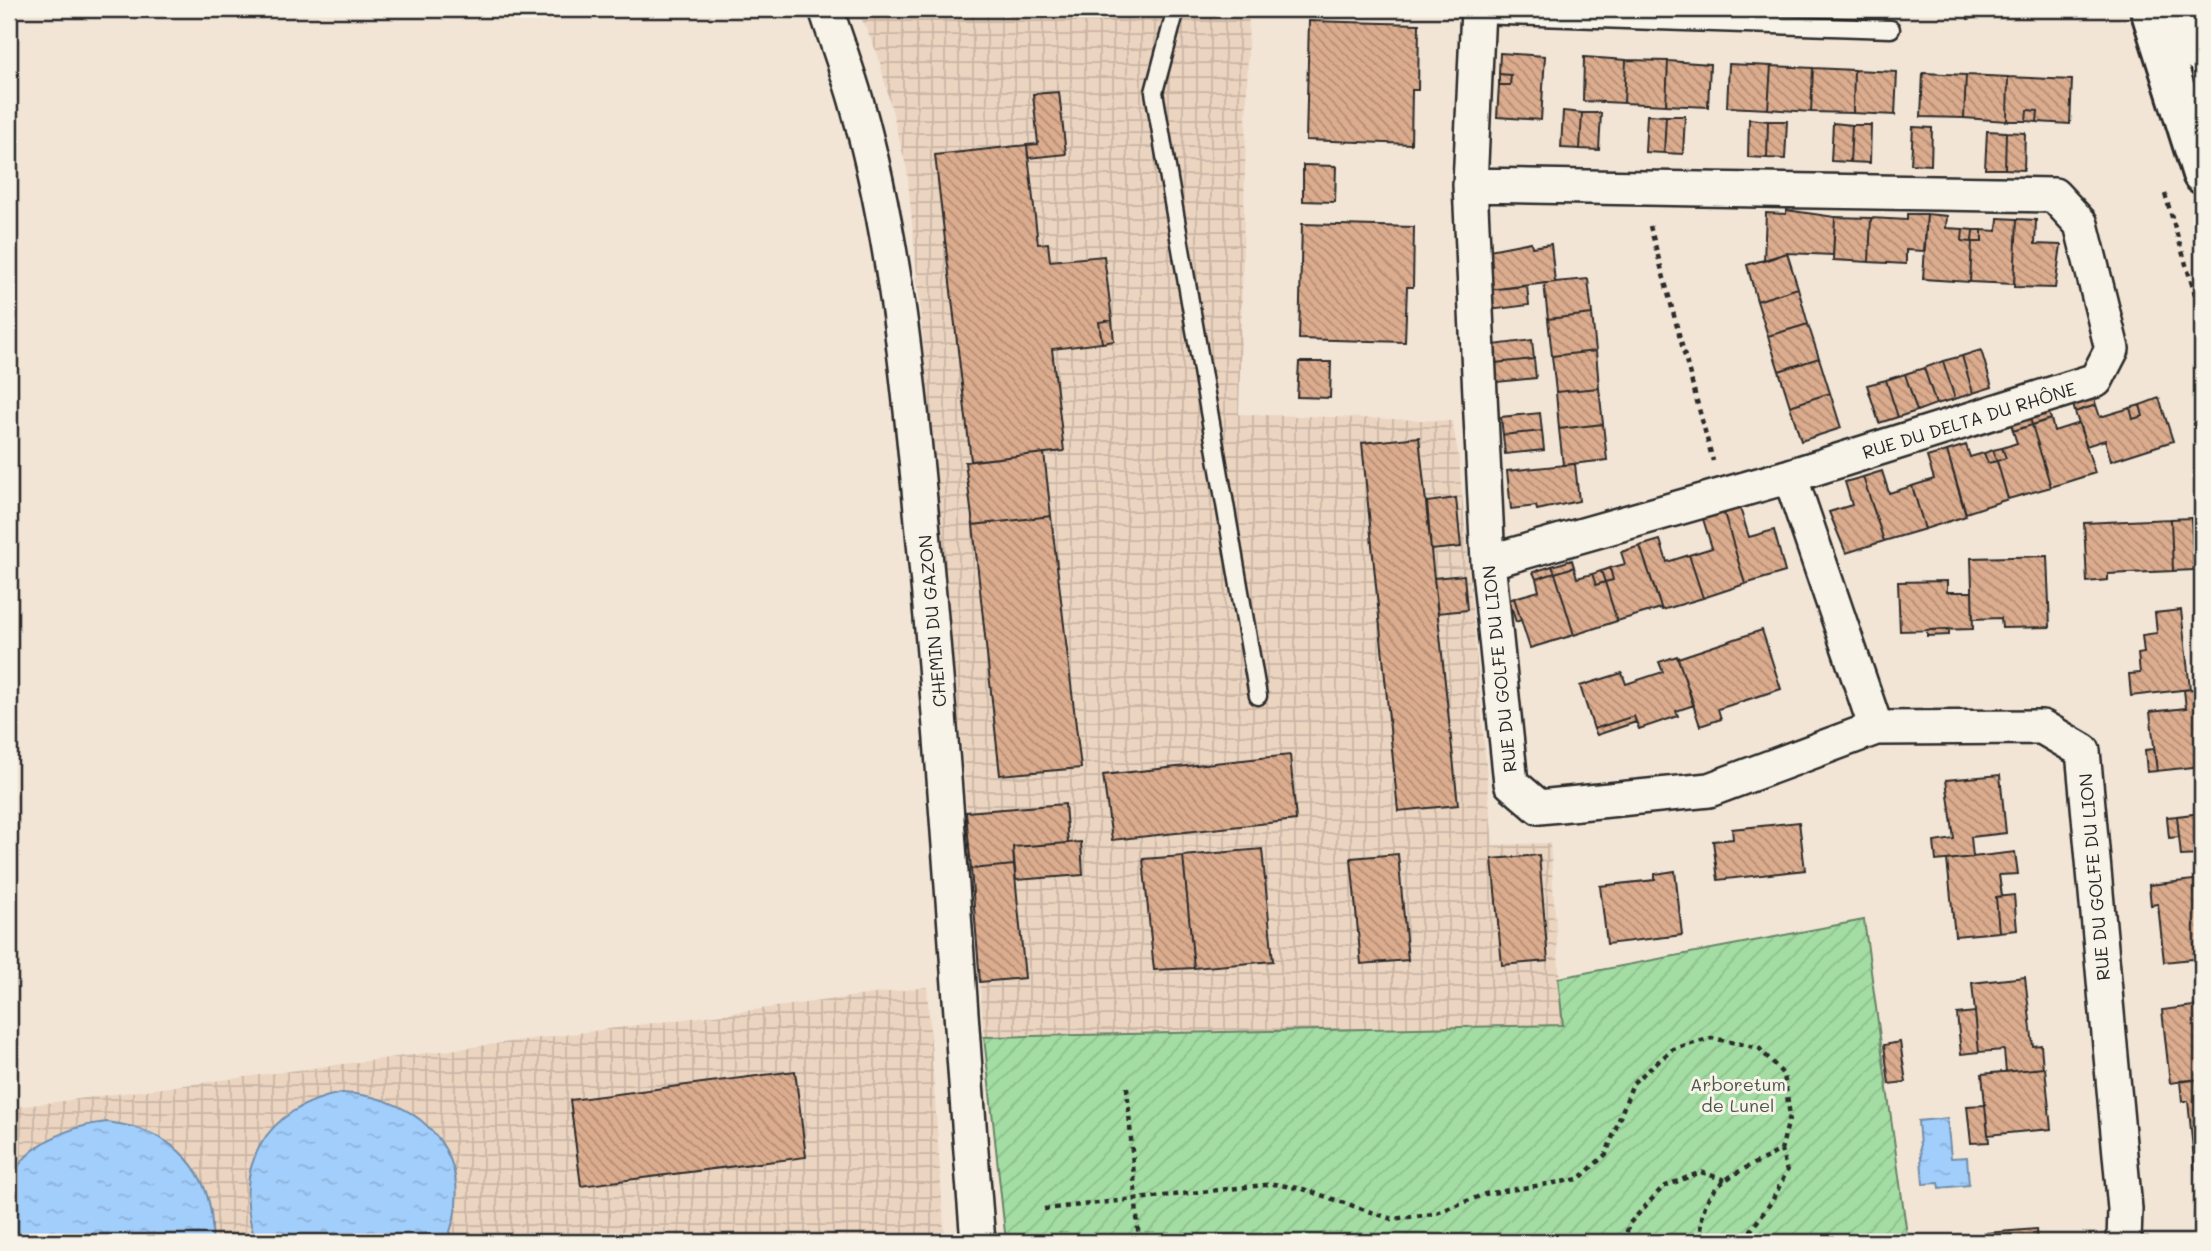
<svg xmlns="http://www.w3.org/2000/svg" width="2211" height="1251" font-family="Mali,sans-serif">
	<style>
		.industrial { fill: url(#industrial-grid) }
		.garden { fill: url(#garden-furrows); stroke: #678467; stroke-width: 2 }
		.water { fill: url(#water-ripples); stroke: #728da8; stroke-width: 2 }
		.building { fill: url(#building-back-hatch); stroke: #2b2b2b; stroke-width: 2 }
		.lines { fill: none; stroke-linecap: round; stroke-linejoin: round }
		.lane-casing { stroke: #2b2b2b; stroke-width: 21 }
		.street-casing { stroke: #2b2b2b; stroke-width: 38 }
		.secondary-casing { stroke: #2b2b2b; stroke-width: 44 }
		.path { stroke: #2b2b2b; stroke-width: 4.5; stroke-dasharray: 5 5; stroke-linecap: butt }
		.lane { stroke: #f7f3e8; stroke-width: 16 }
		.street { stroke: #f7f3e8; stroke-width: 33 }
		.secondary { stroke: #f7f3e8; stroke-width: 38 }
		.labels { text-anchor: middle; dominant-baseline: central; stroke-width: 6; stroke-linejoin: round; paint-order: stroke }
		.street-label { font-size: 18px; fill: #2b2b2b; stroke: #f7f3e8 }
		.park-label { font-size: 18px; fill: #495849; stroke: #f7f3e8 }
	</style>
	<defs>
		<pattern id="industrial-grid" width="8" height="8" patternUnits="userSpaceOnUse" patternTransform="scale(1.75)"><rect width="8" height="8" fill="#ebd4c0"/><path d="M0 4h8M4 0v8" fill="none" stroke="#cab6a5"/></pattern>
		<pattern id="garden-furrows" width="10" height="10" patternUnits="userSpaceOnUse" patternTransform="scale(1.75)"><rect width="10" height="10" fill="#a3dda3"/><path d="M-1 1l2-2M0 10L10 0M9 11l2-2" fill="none" stroke="#8cbe8c"/></pattern>
		<pattern id="water-ripples" width="26" height="14" patternUnits="userSpaceOnUse" patternTransform="scale(1.75)"><rect width="26" height="14" fill="#a2cefc"/><path d="M2 4q2-2 4 0t4 0M15 11q2-2 4 0t4 0" fill="none" stroke="#8cb1d8"/></pattern>
		<pattern id="building-back-hatch" width="6" height="6" patternUnits="userSpaceOnUse" patternTransform="scale(1.75)"><rect width="6" height="6" fill="#dcac8e"/><path d="M-1 5l2 2M0 0l6 6M5-1l2 2" fill="none" stroke="#b38c74"/></pattern>
	</defs>
	<rect width="100%" height="100%" fill="#f2e5d6"/>
	<filter id="ink" filterUnits="userSpaceOnUse"><feTurbulence type="fractalNoise" baseFrequency=".0143" numOctaves="2"/><feDisplacementMap in="SourceGraphic" scale="14" xChannelSelector="R" yChannelSelector="G"/><feConvolveMatrix kernelMatrix="1 2 1 2 8 2 1 2 1" color-interpolation-filters="sRGB"/></filter>
	<g filter="url(#ink)">
		<!-- industrial -->
		<path class="industrial" d="M857,9H1249L1239,414L1452,421L1459,458L1493,845L1550,843L1563,1025L984,1037L963,762L907,170L878,55Z
			M927,987L945,1242H9V1108Z"/>
		<!-- garden -->
		<path class="garden" d="M1864,920L1908,1242H1006L984,1037L1563,1025L1558,978Z"/>
		<!-- water -->
		<path class="water" d="M342,1093C425,1096 481,1161 446,1242H256C230,1168 265,1107 342,1093Z
			M1947,1118L1951,1158L1967,1157L1969,1185L1940,1188L1939,1183L1923,1184L1918,1121Z
			M107,1122C175,1130 216,1172 212,1242H9C9,1225 6,1204 9,1188C17,1146 72,1125 107,1122Z"/>
		<!-- building -->
		<path class="building" d="M1965,9H1987L1988,14L1968,19Z
			M1309,21L1419,24L1418,90H1412L1411,144L1306,140Z
			M1500,53L1545,56L1541,120L1497,117L1499,85H1510L1511,75L1499,74Z
			M1584,57L1626,60L1624,103L1583,101Z
			M1626,60L1668,61L1666,105L1624,103Z
			M1668,61L1710,64L1708,107L1666,105Z
			M1729,64L1771,66L1768,109L1727,107Z
			M1771,66L1813,68L1811,112L1768,109Z
			M1813,68L1854,70L1853,113L1811,112Z
			M1854,70L1897,72L1895,115L1853,113Z
			M1923,73L1966,75L1964,118L1921,117Z
			M1499,74L1511,75L1510,85H1499Z
			M1966,75L2008,77L2007,121L1964,118Z
			M2008,77L2072,80L2070,124L2037,122L2038,111L2027,110L2026,121H2007Z
			M1059,92L1066,154L1028,158L1027,145L1038,144L1033,94Z
			M2027,110L2038,111L2037,122L2026,121Z
			M1563,111L1582,113L1580,149L1561,148Z
			M1582,113H1601L1599,150L1580,149Z
			M1647,115L1666,116L1664,153L1645,152Z
			M1666,116H1685L1683,154L1664,153Z
			M1749,119L1768,121L1767,158L1748,157Z
			M1768,121H1787L1785,159L1767,158Z
			M1833,123L1852,125L1850,162L1831,161Z
			M1852,125H1871L1870,163L1850,162Z
			M1913,127L1932,128L1931,165L1911,164Z
			M1987,131L2006,132L2005,169H1985Z
			M2006,132L2025,133L2024,170L2005,169Z
			M1027,145L1038,244L1048,243L1050,261L1104,256L1112,320L1099,322L1102,343L1052,349L1064,451L971,461L935,155Z
			M1303,165L1336,166L1335,202L1303,201Z
			M1786,210L1835,217L1833,255L1787,253L1764,261L1766,213L1786,214Z
			M1907,214H1927L1924,251L1906,250V264L1869,262L1871,218L1907,220Z
			M1927,214L1947,216L1946,228L1963,229L1962,241L1972,242L1970,282L1923,279Z
			M1835,217L1871,218L1869,262L1833,260Z
			M1998,218L2017,219L2014,284L1970,282L1972,242H1982V230L1997,231Z
			M2017,219L2036,220L2035,244L2061,245L2055,288L2014,287Z
			M1302,224L1414,227L1413,287H1407L1405,342L1299,339Z
			M1963,229L1973,230L1972,242L1962,241Z
			M1973,230H1982V242H1972Z
			M1531,242L1532,247L1551,244L1555,282L1488,290L1484,251Z
			M1787,253L1798,288L1757,301L1747,265Z
			M1588,279L1592,314L1548,319L1544,283Z
			M1527,286L1529,305L1490,310L1488,290Z
			M1798,288L1808,324L1768,336L1757,301Z
			M1592,314L1596,351L1552,356L1548,319Z
			M1112,320L1114,341L1102,343L1099,322Z
			M1808,324L1819,358L1779,371L1768,336Z
			M1532,340L1534,359L1495,363L1493,345Z
			M1981,350L1992,387L1973,393L1962,356Z
			M1596,351L1599,388L1556,392L1552,356Z
			M1962,356L1973,393L1955,399L1943,361Z
			M1819,358L1830,393L1790,406L1779,371Z
			M1534,359L1536,378L1497,382L1495,363Z
			M1943,361L1955,399L1936,404L1924,368Z
			M1299,362H1331L1330,398L1297,397Z
			M1924,368L1936,404L1917,411L1905,374Z
			M1905,374L1917,411L1898,417L1886,380Z
			M1886,380L1898,417L1879,423L1867,385Z
			M1599,388L1603,424L1559,429L1556,392Z
			M1830,393L1841,428L1801,441L1790,406Z
			M2094,398L2096,405L2075,412L2073,404Z
			M2159,398L2173,441L2111,461L2105,440L2086,446L2075,412L2096,405L2100,417L2130,408L2133,419L2143,416L2140,405Z
			M2140,405L2143,416L2133,419L2130,408Z
			M2048,411L2051,419L2032,425L2030,417Z
			M1540,413L1542,431L1503,435L1501,417Z
			M2030,417L2032,425L2013,431L2011,423Z
			M2051,419L2054,431L2079,423L2095,473L2051,487L2032,425Z
			M1603,424L1607,460L1563,465L1559,429Z
			M2032,425L2051,487L2008,499L1997,461L2006,458L2002,448L2017,443L2013,431Z
			M1542,431L1544,450L1505,454L1503,435Z
			M1419,437L1458,805L1398,811L1362,443Z
			M1966,445L1970,457L1984,453L1988,463L1997,461L2008,499L1966,513L1947,451Z
			M2002,448L2006,458L1997,461L1993,450Z
			M1993,450L1997,461L1988,463L1984,453Z
			M1947,451L1966,516L1925,529L1912,486L1934,479L1927,457Z
			M1044,453L1051,516L973,525L965,462Z
			M1575,464L1579,501L1537,510L1536,506L1511,509L1507,471Z
			M1882,471L1889,493L1912,486L1925,529L1884,541L1863,477Z
			M1863,477L1884,541L1846,553L1829,512L1852,505L1845,482Z
			M1456,498L1461,547L1431,550L1427,502Z
			M1740,508L1749,537L1774,530L1785,572L1745,584L1724,513Z
			M1724,513L1745,584L1703,598L1689,555L1712,548L1703,519Z
			M1051,516L1081,768L1000,775L973,525Z
			M2191,518L2194,570L2173,571L2171,519Z
			M2171,519L2173,571L2108,574V580L2087,582L2084,523Z
			M1660,540L1667,562L1689,555L1703,598L1662,610L1640,546Z
			M1640,546L1661,608L1617,621L1605,582L1613,580L1610,568L1625,564L1621,552Z
			M2047,556L2050,627L2002,628L2001,618L1973,619L1971,558Z
			M1572,560L1574,567L1555,573L1552,566Z
			M1552,566L1555,573L1536,579L1533,572Z
			M1574,567L1577,578L1592,574L1596,585L1605,582L1617,621L1574,635L1555,573Z
			M1610,568L1613,580L1605,582L1601,571Z
			M1601,571L1605,582L1596,585L1592,574Z
			M1555,573L1574,635L1530,648L1514,598L1539,591L1536,579Z
			M1464,575L1467,610L1438,613L1434,578Z
			M1947,581V592H1972L1973,629L1900,631L1898,582Z
			M1514,598L1521,620L1516,622L1509,600Z
			M2181,610L2190,689L2131,696L2129,674L2140,673L2138,654L2144,653L2142,635L2157,633L2155,613Z
			M1949,629V635L1927,636V630Z
			M1762,630L1781,689L1718,709L1721,719L1700,726L1678,658Z
			M1677,656L1694,705L1676,711L1678,716L1639,729L1634,716L1594,729L1580,686L1622,673L1626,684L1663,672L1659,662Z
			M2202,688V766L2157,771L2150,712L2186,708L2184,690Z
			M1634,716L1636,722L1597,735L1594,729Z
			M2154,749L2157,771L2147,772L2145,750Z
			M1290,755L1296,820L1112,840L1103,775Z
			M2000,775L2006,833L1971,837L1973,857L1936,861L1934,842L1954,839L1946,780Z
			M1065,804L1068,843L1013,847L1014,865L971,869L966,812Z
			M2202,813V867L2201,855L2181,856L2177,816Z
			M2177,816L2179,837L2169,838L2167,817Z
			M1799,822L1805,870L1718,880L1713,841L1733,839L1732,829Z
			M1081,842L1083,875L1016,880L1013,847Z
			M1262,849L1273,961L1194,968L1183,856Z
			M2015,852L2018,874L1999,875L2002,896L1996,897L1999,932L1955,936L1947,860Z
			M1398,854L1408,960L1361,964L1351,858Z
			M1539,855L1548,961L1502,965L1492,859Z
			M1183,856L1194,968L1154,970L1143,859Z
			M1014,865L1025,978L980,982L971,869Z
			M1675,871L1682,935L1607,944L1600,886L1655,880V874Z
			M2202,879V958L2164,962L2158,904L2151,905L2149,885Z
			M2014,895L2017,930L1999,932L1996,897Z
			M2025,977L2033,1046L2041,1045L2043,1068L2006,1072L2004,1050L1979,1052L1972,983Z
			M2202,1005V1079L2170,1083L2162,1010Z
			M1975,1012L1979,1052L1961,1054L1957,1014Z
			M1900,1042L1906,1082L1889,1084L1884,1045Z
			M2045,1068L2051,1129L1988,1135L1982,1074Z
			M795,1071L806,1157L581,1186L570,1100Z
			M2202,1079V1168L2195,1169L2188,1101H2182L2180,1081Z
			M1985,1105L1989,1142L1971,1143L1967,1106Z
			M2194,1213H2202V1242H2194Z
			M2036,1229L2037,1242H1988L1987,1233Z"/>
		<g class="lines">
			<!-- lane casing -->
			<g class="lane-casing">
				<path id="lane" d="M1176,9L1154,92L1258,696
					M1477,15L1891,29"/>
			</g>
			<!-- street casing -->
			<g class="street-casing">
				<path id="street" d="M826,9C836,40 848,72 857,104C900,257 912,417 927,574C948,797 960,1020 978,1242
					M1478,9L1470,185L1488,562L1511,783L1539,807L1709,790L1876,728L2042,727L2083,751L2125,1209L2124,1242
					M1470,185L2054,195L2081,224L2112,349L2096,380L1790,476L1488,562
					M1790,476L1876,728"/>
			</g>
			<!-- secondary casing -->
			<g class="secondary-casing">
				<path id="secondary" d="M2150,9L2202,174
					M2190,9L2202,54"/>
			</g>
			<!-- path -->
			<path class="path" d="M9,12L40,9
				M2165,194L2202,318
				M1650,226L1713,461
				M1127,1087L1139,1242
				M1044,1209L1274,1184L1303,1189L1392,1219L1434,1214L1485,1194L1579,1179L1606,1154L1633,1083L1673,1049L1712,1038L1759,1048L1784,1075L1790,1116L1781,1150C1736,1175 1695,1182 1702,1242
				M1624,1242L1629,1224L1663,1187L1701,1172L1725,1180
				M1749,1242L1751,1230L1772,1201L1787,1171L1781,1150"/>
			<!-- lane -->
			<use href="#lane" class="lane"/>
			<!-- street -->
			<use href="#street" class="street"/>
			<!-- secondary -->
			<use href="#secondary" class="secondary"/>
		</g>
	</g>
	<g class="labels">
		<!-- street labels -->
		<g class="street-label">
			<text transform="translate(1969 420) rotate(-17)">RUE DU DELTA DU RHÔNE</text>
			<text transform="translate(932 621) rotate(-95)">CHEMIN DU GAZON</text>
			<text transform="translate(1499 669) rotate(-96)">RUE DU GOLFE DU LION</text>
			<text transform="translate(2094 877) rotate(-95)">RUE DU GOLFE DU LION</text>
		</g>
		<!-- park labels -->
		<g class="park-label">
			<text x="1738" y="1084">Arboretum<tspan x="1738" dy="21">de Lunel</tspan></text>
		</g>
	</g>
	<!-- margin -->
	<rect width="2211" height="1251" fill="none" stroke="#f7f3e8" stroke-width="35"/>
	<rect x="18" y="18" width="2176" height="1216" fill="none" stroke="#2b2b2b" stroke-width="2.5" filter="url(#ink)"/>
</svg>
